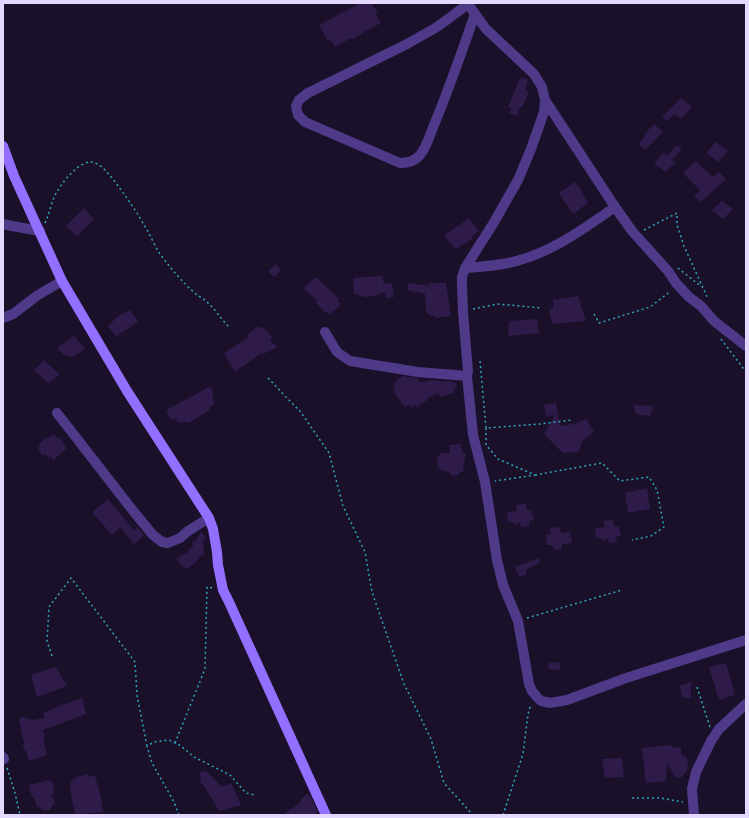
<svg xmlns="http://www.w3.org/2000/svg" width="749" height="818" font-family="'Titillium Web',sans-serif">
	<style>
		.building { fill: #2f1b4a }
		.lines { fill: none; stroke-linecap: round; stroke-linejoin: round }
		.path { stroke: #2ea6bd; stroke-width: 1.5; stroke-dasharray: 2 3; stroke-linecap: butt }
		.street { stroke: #4e3a89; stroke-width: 10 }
		.secondary { stroke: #926fff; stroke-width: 10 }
	</style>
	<rect width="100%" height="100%" fill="#1a1029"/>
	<!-- building -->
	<path class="building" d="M361,3H371L378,13L376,15L381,23L363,32L364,33L352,39L351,38L335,47L330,39L327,40L319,25Z
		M520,78L528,79L527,83H528L525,89L529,93L522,107H520L517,116L509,113L512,108L508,107Z
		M681,98L692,107L681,119L674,114L667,121L662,117Z
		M654,124L663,132L645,150L639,144L648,130Z
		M716,142L728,151L718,162L706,153Z
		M677,145L682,149L672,160L675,163L665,172L654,163L664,152L667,156Z
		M694,162H696L713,177L719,172L726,179L701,202L694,196L700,190L684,174V172Z
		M575,182L579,187L588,203L573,214L559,193Z
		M722,201L733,209L723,219L712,210Z
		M84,208L94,219L77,236L66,226Z
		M468,218L479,231L473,235L472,239L456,249L444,236L457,226L458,227Z
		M275,264L281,270L274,277L268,272Z
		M382,276L384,284L392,283L394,297L386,298L385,292L373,296L366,297L354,294L353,285L354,284L353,278Z
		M316,277L339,299L338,301L341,304L335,310L333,311L330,315L326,312H325L316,303L317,300L303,288Z
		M408,283L430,286L428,283H446L451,316L435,318V316H430V314H427L426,309L425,294L407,290Z
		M578,296L586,321L552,324L549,310L553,308V300Z
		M130,310L138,321L128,329L116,336L108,326L117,317Z
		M537,319L539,333L508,336L509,321Z
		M258,326L261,329L263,327L272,337L270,340L277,347L263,354L261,353L235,372L224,353L249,337L247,335Z
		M74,336L85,349L73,357L64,355L57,348Z
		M44,360L60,375L48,383L34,370Z
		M403,376L417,378L420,383L432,380L455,382L457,388L454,389L453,393L441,397L438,393L432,396L427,398V400L417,407L415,405L410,408L409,405L405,407L396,395L393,389L395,387L394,383L398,381L397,380Z
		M209,387L212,389L214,405L209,407L210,410L188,423L186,422L179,423L175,419L171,420L166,410Z
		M556,403L560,426L574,424L586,419L594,432L582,441L579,452L563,453L544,434L555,415L546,416L544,405Z
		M634,405L653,406L650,416L636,414Z
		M54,434L57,438H60L67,448L53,460L50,456L49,459L46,454L42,455L37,448L40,446L38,444L47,437L49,438Z
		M460,444L463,453L465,454V461L463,465L464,471L460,472L458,475L452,476L449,472L439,469L437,463L438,457L441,453H450L449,445Z
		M647,488L650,509L628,513L625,493Z
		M108,499L134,530L137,527L144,535L134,544L120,527L112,535L92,512Z
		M526,504L527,510H531L534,520L529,521V526L521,527L520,523L514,525V522H508L507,513L517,511L516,505Z
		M613,520L614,526H619L621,536L616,537L617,542L609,543L608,539L602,541V538H596L595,529L605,527L603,521Z
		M560,527L561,533L570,532L572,543L562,544V549L554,550L552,545H547L546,535L551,534L550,528Z
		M201,532L206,537L203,541L204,555L200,556L196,562L187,569L184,568L176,559L188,552L189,549L193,546L192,541L195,542Z
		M538,558L540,562L526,570V575L519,577L515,567Z
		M552,662L560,663V670L548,669L549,663Z
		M726,663L735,695L719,700L709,667Z
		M56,667L67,686L37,697L31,675Z
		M691,682V699L682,697L680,686Z
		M82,698L86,714L43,730L45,739H43L47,755L29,761L26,751L24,750L23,744H24L19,720L22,717L33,720L45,718L43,713L66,703V704Z
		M672,745V748L681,747V754L687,758L688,768L682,777L676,778L667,763L666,781L646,783L642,748Z
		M622,758L624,777L605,778L602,759Z
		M206,771L222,787L231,783L241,805L219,811L203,784H201L200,772Z
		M88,774V777L95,775L101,798L103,812L75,815L71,795L70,782H72L71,779H77L76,777Z
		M49,780L50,782L53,781L54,794L51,795L55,803L49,810H43L39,807H37L34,796L32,798L29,785Z
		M307,794L310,795L318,812L314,815H283L301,802L300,800Z"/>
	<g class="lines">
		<!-- path -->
		<path class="path" d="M45,223C49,215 50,208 53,200C57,188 76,163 90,162C102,161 117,185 124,194C131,204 138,214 144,225C150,234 154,245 160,254C171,269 183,283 197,295C200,297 204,299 207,302C215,309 221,319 229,327
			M644,230L677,213V225L684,246L708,299
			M678,268L698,284H702
			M473,309L497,304L542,308
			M594,314L599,323L650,307L667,294L670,291
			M721,339L746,372
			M480,361L486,428L540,424L572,420
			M268,378L286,397L300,411L329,453L343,506L365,552L372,592L404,684L431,739L444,783L473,815
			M486,428V445L498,459L535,475L495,481
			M535,475L602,463L620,481L649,477L657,490L664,527L651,536L632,540
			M527,618L622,590
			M52,656L47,641L49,607L71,578L135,662L137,695L147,746
			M697,687L710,727
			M175,743L205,669L207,587L214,588
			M7,768L15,793L20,815
			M632,798H660L683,802
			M179,815L174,802L152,763L147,746L154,742L169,740L181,746L194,757L230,775L246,793L255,795
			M503,815L523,754L528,714L531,704"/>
		<!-- street -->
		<path class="street" d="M467,3L486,29L534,74L542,87L545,100L544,112L531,149L518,180L493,224L465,268L462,277V286L463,312L468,371L467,376L473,435L485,482L497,560L503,585L518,621L529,684L532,691L537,697L541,701L550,703L567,700L626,678L746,640
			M468,4L448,19L437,27L407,44L308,93L299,100L296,106L298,115L305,122L400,163C408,163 415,161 420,155C427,147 430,134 434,125C449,89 462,51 475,14
			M545,100L615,207L632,231L668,271L676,283L689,297L701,306L714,321L746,346
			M3,224L12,226L40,231
			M465,268C479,267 494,266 508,263C548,255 582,230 615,207
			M3,318L13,314L38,295L62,281
			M325,332L337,352L350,361L418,372L467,376
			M57,413L134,512L153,535L162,542L168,543L180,538L188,531L209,518
			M3,757L4,759
			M694,815L692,789L696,772L711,741L719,729L746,704"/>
		<!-- secondary -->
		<path class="secondary" d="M3,146L14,176L62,281L127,391L209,518L213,529L217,552L218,565L223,590L229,602L326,815"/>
	</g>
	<!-- border -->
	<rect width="749" height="818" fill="none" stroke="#e5d8ff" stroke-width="8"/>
</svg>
